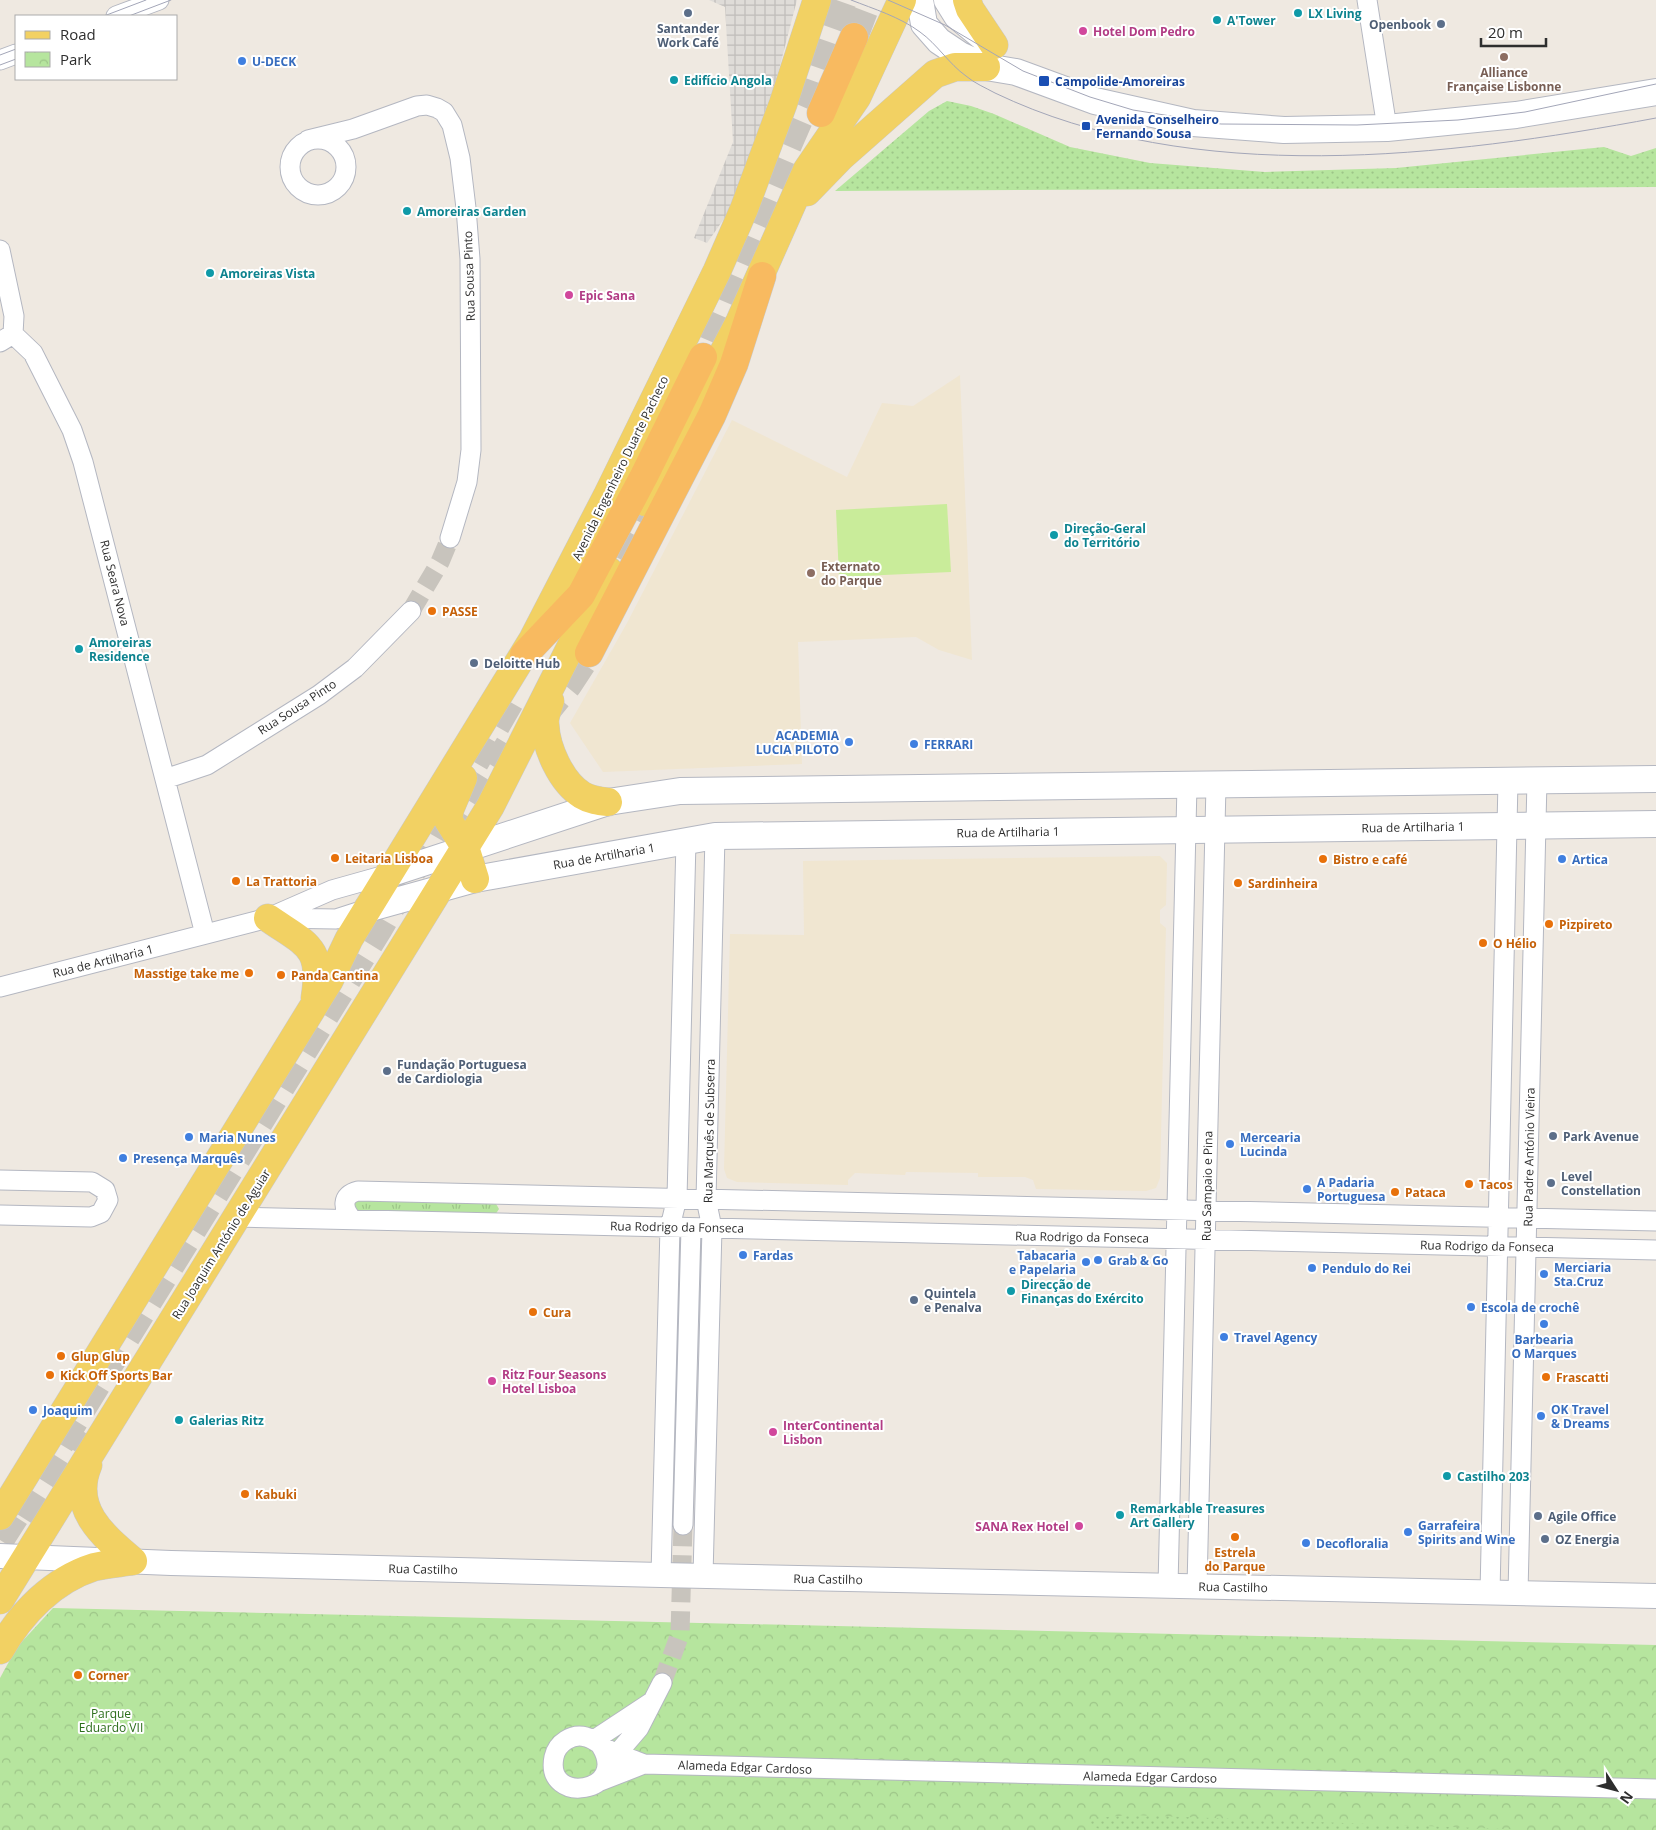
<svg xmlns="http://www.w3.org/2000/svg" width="1656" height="1830" font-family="'Open Sans',sans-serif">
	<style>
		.education { fill: #f0e6d1 }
		.grass { fill: url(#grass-tufts) }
		.park { fill: url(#park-crowns) }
		.garden { fill: url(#garden-dots) }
		.pitch { fill: #c9ec9a }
		.plaza { fill: url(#plaza-grid) }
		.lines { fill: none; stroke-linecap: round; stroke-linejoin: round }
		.minor-tunnel { stroke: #c8c4bd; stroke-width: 19; stroke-dasharray: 19 9; stroke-linecap: butt }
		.trunk-tunnel { stroke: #c8c4bd; stroke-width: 28; stroke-dasharray: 28 14; stroke-linecap: butt }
		.minor-casing { stroke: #b4b7c1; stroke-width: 21 }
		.tertiary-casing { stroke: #b4b7c1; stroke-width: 26 }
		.secondary-casing { stroke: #b4b7c1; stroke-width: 28 }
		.primary-casing { stroke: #c9c9c9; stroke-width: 29 }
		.trunk-casing { stroke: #c9c9c9; stroke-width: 29 }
		.minor { stroke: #fff; stroke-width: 19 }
		.tertiary { stroke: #fff; stroke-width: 24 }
		.secondary { stroke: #fff; stroke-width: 26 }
		.primary { stroke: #f2d163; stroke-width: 28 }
		.trunk { stroke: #f8ba60; stroke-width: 28 }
		.tram { stroke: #a3a6b8; stroke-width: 1 }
		.service-dot { fill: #5c6f8a; stroke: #fff; stroke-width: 2 }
		.culture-dot { fill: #0f9aa8; stroke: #fff; stroke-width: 2 }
		.hotel-dot { fill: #d1479c; stroke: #fff; stroke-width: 2 }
		.education-dot { fill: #8d6e63; stroke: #fff; stroke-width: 2 }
		.shop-dot { fill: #3f7fe0; stroke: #fff; stroke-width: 2 }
		.transit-dot { fill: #1a4fb4; stroke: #fff; stroke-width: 2 }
		.food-dot { fill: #e8710a; stroke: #fff; stroke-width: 2 }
		.labels { text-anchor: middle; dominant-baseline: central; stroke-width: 4; stroke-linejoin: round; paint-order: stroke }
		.culture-label { font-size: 12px; font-weight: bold; fill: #0d838f; stroke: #fff; text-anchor: start }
		.service-label { font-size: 12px; font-weight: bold; fill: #4e5e75; stroke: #fff; text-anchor: start }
		.hotel-label { font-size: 12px; font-weight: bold; fill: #b23c85; stroke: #fff; text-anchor: start }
		.shop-label { font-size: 12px; font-weight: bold; fill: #366cbe; stroke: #fff; text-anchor: start }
		.education-label { font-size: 12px; font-weight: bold; fill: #785e54; stroke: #fff }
		.transit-label { font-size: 12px; font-weight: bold; fill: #164399; stroke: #fff; text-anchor: start }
		.street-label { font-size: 12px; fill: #2e2e2e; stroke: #fff }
		.food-label { font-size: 12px; font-weight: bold; fill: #c56008; stroke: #fff; text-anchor: start }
		.park-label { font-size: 12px; fill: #2c6e1b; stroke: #fff }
	</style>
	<defs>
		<pattern id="grass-tufts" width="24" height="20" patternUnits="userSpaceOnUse" patternTransform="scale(1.25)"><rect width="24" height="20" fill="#b6e59e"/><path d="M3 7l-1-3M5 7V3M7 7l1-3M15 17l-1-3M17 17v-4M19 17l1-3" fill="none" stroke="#9dc588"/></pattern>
		<pattern id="park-crowns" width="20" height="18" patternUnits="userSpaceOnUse" patternTransform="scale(1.25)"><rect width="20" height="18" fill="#b6e59e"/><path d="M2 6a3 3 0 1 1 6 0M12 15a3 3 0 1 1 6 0" fill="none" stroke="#9dc588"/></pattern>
		<pattern id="garden-dots" width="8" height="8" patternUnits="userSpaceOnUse" patternTransform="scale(1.25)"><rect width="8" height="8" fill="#b6e59e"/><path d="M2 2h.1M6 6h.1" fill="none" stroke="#9dc588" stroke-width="1.8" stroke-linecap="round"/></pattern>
		<pattern id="plaza-grid" width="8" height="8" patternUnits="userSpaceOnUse" patternTransform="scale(1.25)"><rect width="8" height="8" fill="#dfdcd8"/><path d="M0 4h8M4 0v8" fill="none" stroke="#c0bdba"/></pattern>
	</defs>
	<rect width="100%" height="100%" fill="#efe9e1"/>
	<!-- education -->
	<path class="education" d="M960,375L972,660L939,650L916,637L798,642L802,764L603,772L570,723L627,623L732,420L847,477L882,403L913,406Z
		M1160,856L1167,863L1166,905L1160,910V923L1166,928L1160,1178L1156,1188L1146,1191L1036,1189L1033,1180L1025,1177H978V1173L906,1172L905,1175L855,1173L848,1180V1185L737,1182L727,1178L724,1169L730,934L804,935L803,861Z"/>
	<!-- grass -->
	<path class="grass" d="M355,1198L495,1202L499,1209L495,1215L358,1214L352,1201Z"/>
	<!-- park -->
	<path class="park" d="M53,1608L1656,1645V1830H0V1678L17,1647Z"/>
	<!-- garden -->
	<path class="garden" d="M947,101L971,106L994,114L1070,147L1150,163L1265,172L1396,168L1604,147L1631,156L1656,148V187L835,191L929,111Z
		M1131,1815L1533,1830H1100L1086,1821L1094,1818Z"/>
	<!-- pitch -->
	<path class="pitch" d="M947,504L951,572L839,577L836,510Z"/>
	<!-- plaza -->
	<path class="plaza" d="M709,0H797L777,77L752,150L726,216L707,243L694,238L733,142L725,7Z"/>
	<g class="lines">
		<!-- minor-tunnel -->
		<path class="minor-tunnel" d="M411,611L440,562L450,538
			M662,1683L680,1634L683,1525"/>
		<!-- trunk-tunnel -->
		<path class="trunk-tunnel" d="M854,37L868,0
			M687,377L808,99L843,0
			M600,596L662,482
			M540,719L568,685L589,653
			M451,839L509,745
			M60,1444L378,930L511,700
			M28,1521L84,1432
			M0,1540L30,1493"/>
		<!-- minor casing -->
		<g class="minor-casing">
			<path id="minor" d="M1367,0L1387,128
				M116,16L159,0
				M0,60L16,54
				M290 167a28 28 0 1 1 56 0a28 28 0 1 1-56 0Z
				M308,140L353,129L417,106L427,105L437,108L444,112L452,125L460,158L466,208L470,259L471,450L467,482L450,538
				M0,250L14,316L13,334L0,342
				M13,334L33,353L72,430L83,462L205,934
				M165,779L207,765L319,695L355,668L411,611
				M274,918L336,919L367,909
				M0,987L268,918L332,890L389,874
				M0,1180L92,1182L105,1190L108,1200L101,1213L91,1217L0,1215
				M237,1217L1656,1250
				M353,1220C342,1209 341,1195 358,1191L1656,1221
				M683,1525L691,1228
				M661,1575L670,1227L677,1198L686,841
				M703,1576L712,1228L706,1199L715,836
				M1168,1586L1187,785
				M1197,1587L1216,785
				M1490,1593L1508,781
				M1518,1593L1537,780
				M594,1740L650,1703
				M601,1746C630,1793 544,1806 554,1757C557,1743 572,1733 586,1737C595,1739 601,1746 609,1750C621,1755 633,1760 644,1764
				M610,1762L639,1728L662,1683
				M598,1782L644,1764L1656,1789"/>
		</g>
		<!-- tertiary casing -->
		<g class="tertiary-casing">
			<path id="tertiary" d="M0,1556L171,1563L661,1575L1656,1596"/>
		</g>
		<!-- secondary casing -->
		<g class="secondary-casing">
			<path id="secondary" d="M920,0L924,24L939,41L960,55L986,67L1016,72L1095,101L1193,123L1284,130L1387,128L1516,115L1656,92
				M947,0L957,16L986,40
				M389,874L608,802L680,791L1656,779
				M367,909L475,879L715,836L1656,824"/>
		</g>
		<!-- primary casing -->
		<g class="primary-casing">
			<path id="primary" d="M967,0L970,9L994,45
				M807,192L841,157L935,74L955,67H986
				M645,502L740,321L807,170L857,97L902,0
				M550,701C548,708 544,717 545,724C546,748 561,782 582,795C590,800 599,801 608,802
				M463,778L450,809L448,820L465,847L475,879
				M268,918C307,945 323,946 315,998
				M88,1465C70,1508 102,1535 133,1561
				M0,1516L329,981L349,939L533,639L607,496L717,271L744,209L783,104L817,0
				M0,1600L490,807L609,571
				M0,1650C21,1613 53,1580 94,1567C106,1564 120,1563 133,1561"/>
		</g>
		<!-- trunk casing -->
		<g class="trunk-casing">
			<path id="trunk" d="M821,113L854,37
				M589,653L712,415L734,364L762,276
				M524,655L581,595L644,476L703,357"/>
		</g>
		<!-- minor -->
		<use href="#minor" class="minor"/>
		<!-- tertiary -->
		<use href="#tertiary" class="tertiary"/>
		<!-- secondary -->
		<use href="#secondary" class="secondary"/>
		<!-- primary -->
		<use href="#primary" class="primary"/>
		<!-- trunk -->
		<use href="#trunk" class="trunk"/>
		<!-- tram -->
		<path class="tram" d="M851,0C874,9 900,17 920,32C937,44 949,64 966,76C974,83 986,88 995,93C1193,188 1447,157 1656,118
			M888,0L945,25L1023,71L1090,97L1133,110L1221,124L1357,125L1458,120L1525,112L1656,84
			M104,16L146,0
			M129,16L171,0
			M0,55L16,49
			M0,65L16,59"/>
	</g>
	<!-- markers -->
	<g class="service-dot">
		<circle cx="688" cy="13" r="5"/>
		<circle cx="1441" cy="24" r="5"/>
		<circle cx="474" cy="663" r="5"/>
		<circle cx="387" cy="1071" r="5"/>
		<circle cx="1553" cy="1136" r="5"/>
		<circle cx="1551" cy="1183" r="5"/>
		<circle cx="914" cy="1300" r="5"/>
		<circle cx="1538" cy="1516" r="5"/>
		<circle cx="1545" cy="1539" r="5"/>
	</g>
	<g class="culture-dot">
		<circle cx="1298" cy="13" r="5"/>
		<circle cx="1217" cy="20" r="5"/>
		<circle cx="674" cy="80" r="5"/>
		<circle cx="407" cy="211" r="5"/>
		<circle cx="210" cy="273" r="5"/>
		<circle cx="1054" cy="535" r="5"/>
		<circle cx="79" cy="649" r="5"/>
		<circle cx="1011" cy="1291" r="5"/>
		<circle cx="179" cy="1420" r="5"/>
		<circle cx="1447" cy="1476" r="5"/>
		<circle cx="1120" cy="1515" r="5"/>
	</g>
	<g class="hotel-dot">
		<circle cx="1083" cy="31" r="5"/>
		<circle cx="569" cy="295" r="5"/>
		<circle cx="492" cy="1381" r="5"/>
		<circle cx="773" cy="1432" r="5"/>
		<circle cx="1079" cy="1526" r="5"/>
	</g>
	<g class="education-dot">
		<circle cx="1504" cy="57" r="5"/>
		<circle cx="811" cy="573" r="5"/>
	</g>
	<g class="shop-dot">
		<circle cx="242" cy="61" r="5"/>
		<circle cx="849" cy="742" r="5"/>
		<circle cx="914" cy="744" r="5"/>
		<circle cx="1562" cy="859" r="5"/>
		<circle cx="189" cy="1137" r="5"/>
		<circle cx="1230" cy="1144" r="5"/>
		<circle cx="123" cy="1158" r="5"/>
		<circle cx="1307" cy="1189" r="5"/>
		<circle cx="743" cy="1255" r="5"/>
		<circle cx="1098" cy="1260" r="5"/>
		<circle cx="1086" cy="1262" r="5"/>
		<circle cx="1312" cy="1268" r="5"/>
		<circle cx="1544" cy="1274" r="5"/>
		<circle cx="1471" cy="1307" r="5"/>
		<circle cx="1544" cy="1324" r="5"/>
		<circle cx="1224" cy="1337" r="5"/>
		<circle cx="33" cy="1410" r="5"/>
		<circle cx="1541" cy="1416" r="5"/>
		<circle cx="1408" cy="1532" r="5"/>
		<circle cx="1306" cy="1543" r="5"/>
	</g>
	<g class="transit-dot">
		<rect x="1038" y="75" width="12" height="12" rx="2.5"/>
		<rect x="1081" y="121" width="10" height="10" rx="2.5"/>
	</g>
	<g class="food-dot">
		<circle cx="432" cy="611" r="5"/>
		<circle cx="335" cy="858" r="5"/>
		<circle cx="1323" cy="859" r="5"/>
		<circle cx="236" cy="881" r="5"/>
		<circle cx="1238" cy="883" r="5"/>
		<circle cx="1549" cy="924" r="5"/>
		<circle cx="1483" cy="943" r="5"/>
		<circle cx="249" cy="973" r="5"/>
		<circle cx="281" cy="975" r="5"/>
		<circle cx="1469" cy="1184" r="5"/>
		<circle cx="1395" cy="1192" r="5"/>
		<circle cx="533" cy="1312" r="5"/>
		<circle cx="61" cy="1356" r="5"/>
		<circle cx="50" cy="1375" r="5"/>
		<circle cx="1546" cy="1377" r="5"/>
		<circle cx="245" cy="1494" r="5"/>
		<circle cx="1235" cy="1537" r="5"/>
		<circle cx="78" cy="1675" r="5"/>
	</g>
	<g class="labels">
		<!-- culture labels -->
		<g class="culture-label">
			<text x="1308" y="13">LX Living</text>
			<text x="1227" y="20">A'Tower</text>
			<text x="684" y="80">Edifício Angola</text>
			<text x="417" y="211">Amoreiras Garden</text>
			<text x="220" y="273">Amoreiras Vista</text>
			<text x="1064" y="528">Direção-Geral<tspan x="1064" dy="14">do Território</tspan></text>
			<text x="89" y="642">Amoreiras<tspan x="89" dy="14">Residence</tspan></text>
			<text x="1021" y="1284">Direcção de<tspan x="1021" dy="14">Finanças do Exército</tspan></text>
			<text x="189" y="1420">Galerias Ritz</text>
			<text x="1457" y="1476">Castilho 203</text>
			<text x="1130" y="1508">Remarkable Treasures<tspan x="1130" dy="14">Art Gallery</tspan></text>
		</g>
		<!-- service labels -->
		<g class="service-label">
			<text x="1431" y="24" text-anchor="end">Openbook</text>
			<text x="688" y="28" text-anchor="middle">Santander<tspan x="688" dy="14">Work Café</tspan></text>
			<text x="484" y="663">Deloitte Hub</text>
			<text x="397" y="1064">Fundação Portuguesa<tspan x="397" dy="14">de Cardiologia</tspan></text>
			<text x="1563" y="1136">Park Avenue</text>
			<text x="1561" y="1176">Level<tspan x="1561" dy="14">Constellation</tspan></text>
			<text x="924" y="1293">Quintela<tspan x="924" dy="14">e Penalva</tspan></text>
			<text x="1548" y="1516">Agile Office</text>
			<text x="1555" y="1539">OZ Energia</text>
		</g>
		<!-- hotel labels -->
		<g class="hotel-label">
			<text x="1093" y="31">Hotel Dom Pedro</text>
			<text x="579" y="295">Epic Sana</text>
			<text x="502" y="1374">Ritz Four Seasons<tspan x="502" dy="14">Hotel Lisboa</tspan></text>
			<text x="783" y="1425">InterContinental<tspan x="783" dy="14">Lisbon</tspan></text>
			<text x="1069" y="1526" text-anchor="end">SANA Rex Hotel</text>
		</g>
		<!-- shop labels -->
		<g class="shop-label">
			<text x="252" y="61">U-DECK</text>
			<text x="839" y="735" text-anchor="end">ACADEMIA<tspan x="839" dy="14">LUCIA PILOTO</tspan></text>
			<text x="924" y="744">FERRARI</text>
			<text x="1572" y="859">Artica</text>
			<text x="199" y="1137">Maria Nunes</text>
			<text x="1240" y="1137">Mercearia<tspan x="1240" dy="14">Lucinda</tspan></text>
			<text x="133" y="1158">Presença Marquês</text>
			<text x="1317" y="1182">A Padaria<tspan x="1317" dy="14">Portuguesa</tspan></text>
			<text x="753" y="1255">Fardas</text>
			<text x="1076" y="1255" text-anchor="end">Tabacaria<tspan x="1076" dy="14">e Papelaria</tspan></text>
			<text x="1108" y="1260">Grab &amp; Go</text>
			<text x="1554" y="1267">Merciaria<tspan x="1554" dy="14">Sta.Cruz</tspan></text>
			<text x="1322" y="1268">Pendulo do Rei</text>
			<text x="1481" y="1307">Escola de crochê</text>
			<text x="1234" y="1337">Travel Agency</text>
			<text x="1544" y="1339" text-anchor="middle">Barbearia<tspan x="1544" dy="14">O Marques</tspan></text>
			<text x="1551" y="1409">OK Travel<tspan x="1551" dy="14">&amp; Dreams</tspan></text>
			<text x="43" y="1410">Joaquim</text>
			<text x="1418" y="1525">Garrafeira<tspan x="1418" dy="14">Spirits and Wine</tspan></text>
			<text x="1316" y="1543">Decofloralia</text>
		</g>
		<!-- education labels -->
		<g class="education-label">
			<text x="1504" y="72">Alliance<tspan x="1504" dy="14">Française Lisbonne</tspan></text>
			<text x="821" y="566" text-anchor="start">Externato<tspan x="821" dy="14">do Parque</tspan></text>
		</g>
		<!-- transit labels -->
		<g class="transit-label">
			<text x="1055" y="81">Campolide-Amoreiras</text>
			<text x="1096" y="119">Avenida Conselheiro<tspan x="1096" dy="14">Fernando Sousa</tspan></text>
		</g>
		<!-- street labels -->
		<g class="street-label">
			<text transform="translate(469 276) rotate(-92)">Rua Sousa Pinto</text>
			<text transform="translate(620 468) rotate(-64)">Avenida Engenheiro Duarte Pacheco</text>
			<text transform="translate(115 583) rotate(76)">Rua Seara Nova</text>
			<text transform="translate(297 707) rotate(-33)">Rua Sousa Pinto</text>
			<text transform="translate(1413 827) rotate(-1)">Rua de Artilharia 1</text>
			<text transform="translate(1008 832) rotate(-1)">Rua de Artilharia 1</text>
			<text transform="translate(604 856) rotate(-10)">Rua de Artilharia 1</text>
			<text transform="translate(103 961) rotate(-14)">Rua de Artilharia 1</text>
			<text transform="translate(709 1131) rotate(-89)">Rua Marquês de Subserra</text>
			<text transform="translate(1529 1157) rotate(-89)">Rua Padre António Vieira</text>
			<text transform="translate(1207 1186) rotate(-89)">Rua Sampaio e Pina</text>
			<text transform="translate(677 1227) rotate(1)">Rua Rodrigo da Fonseca</text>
			<text transform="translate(1082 1237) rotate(1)">Rua Rodrigo da Fonseca</text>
			<text transform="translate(221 1244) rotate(-58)">Rua Joaquim António de Aguiar</text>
			<text transform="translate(1487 1246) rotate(1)">Rua Rodrigo da Fonseca</text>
			<text transform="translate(423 1569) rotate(1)">Rua Castilho</text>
			<text transform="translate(828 1579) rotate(1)">Rua Castilho</text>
			<text transform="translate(1233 1587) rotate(1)">Rua Castilho</text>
			<text transform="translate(745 1767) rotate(2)">Alameda Edgar Cardoso</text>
			<text transform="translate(1150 1777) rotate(1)">Alameda Edgar Cardoso</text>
		</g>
		<!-- food labels -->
		<g class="food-label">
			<text x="442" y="611">PASSE</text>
			<text x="345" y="858">Leitaria Lisboa</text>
			<text x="1333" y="859">Bistro e café</text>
			<text x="246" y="881">La Trattoria</text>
			<text x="1248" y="883">Sardinheira</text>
			<text x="1559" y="924">Pizpireto</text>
			<text x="1493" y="943">O Hélio</text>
			<text x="239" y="973" text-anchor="end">Masstige take me</text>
			<text x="291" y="975">Panda Cantina</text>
			<text x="1479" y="1184">Tacos</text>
			<text x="1405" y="1192">Pataca</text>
			<text x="543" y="1312">Cura</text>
			<text x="71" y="1356">Glup Glup</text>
			<text x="60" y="1375">Kick Off Sports Bar</text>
			<text x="1556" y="1377">Frascatti</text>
			<text x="255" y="1494">Kabuki</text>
			<text x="1235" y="1552" text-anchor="middle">Estrela<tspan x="1235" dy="14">do Parque</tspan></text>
			<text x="88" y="1675">Corner</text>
		</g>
		<!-- park labels -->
		<g class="park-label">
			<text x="111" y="1713">Parque<tspan x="111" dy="14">Eduardo VII</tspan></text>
		</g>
	</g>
	<!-- legend -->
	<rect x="15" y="15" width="162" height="65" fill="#ffffff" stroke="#ababab"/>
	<rect x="25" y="31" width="25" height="8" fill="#f2d163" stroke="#ababab"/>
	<text x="60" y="40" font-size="15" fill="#2e2e2e">Road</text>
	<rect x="25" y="52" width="25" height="15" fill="url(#park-crowns)" stroke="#ababab"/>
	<text x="60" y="65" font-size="15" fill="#2e2e2e">Park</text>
	<!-- north arrow -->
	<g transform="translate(1616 1790) rotate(126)" stroke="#ffffff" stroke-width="4" paint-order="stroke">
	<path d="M0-4L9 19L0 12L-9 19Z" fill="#2e2e2e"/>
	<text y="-8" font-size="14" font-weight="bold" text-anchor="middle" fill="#2e2e2e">N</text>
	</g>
	<!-- scale -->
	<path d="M1481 38v8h65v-8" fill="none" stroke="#2e2e2e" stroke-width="2.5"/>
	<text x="1488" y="38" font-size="15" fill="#2e2e2e" stroke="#ffffff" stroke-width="4" paint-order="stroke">20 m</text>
</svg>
